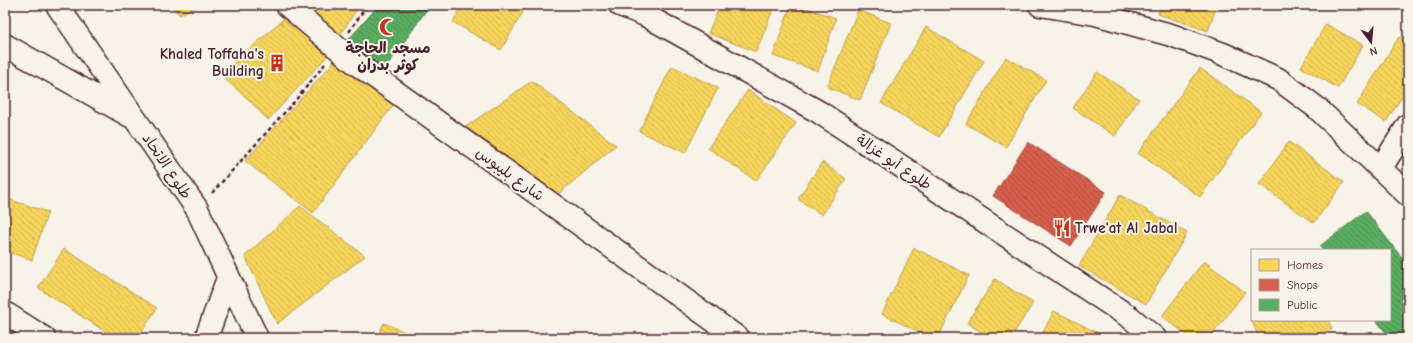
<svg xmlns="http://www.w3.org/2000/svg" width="1413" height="343" font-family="'Comic Neue','Playpen Sans Arabic',sans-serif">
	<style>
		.homes { fill: url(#homes-back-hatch); stroke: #c29e4d }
		.shops { fill: url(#shops-back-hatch); stroke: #ac4c43 }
		.public { fill: url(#public-back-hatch); stroke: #558351 }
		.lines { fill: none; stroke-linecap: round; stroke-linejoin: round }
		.minor-casing { stroke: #4a1f2b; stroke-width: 25 }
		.path { stroke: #4a1f2b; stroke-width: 2.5; stroke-dasharray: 4 3; stroke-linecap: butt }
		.minor { stroke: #f7f3e8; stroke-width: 22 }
		.labels { text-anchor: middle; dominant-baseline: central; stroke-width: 4; stroke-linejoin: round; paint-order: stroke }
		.poi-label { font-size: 15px; font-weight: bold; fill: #4a1f2b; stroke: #f7f3e8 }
		.street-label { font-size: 15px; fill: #4a1f2b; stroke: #f7f3e8 }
	</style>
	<defs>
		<pattern id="homes-back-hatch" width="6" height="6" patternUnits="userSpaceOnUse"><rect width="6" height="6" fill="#f6d55c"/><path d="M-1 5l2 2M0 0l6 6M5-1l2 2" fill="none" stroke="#d4b650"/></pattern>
		<pattern id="shops-back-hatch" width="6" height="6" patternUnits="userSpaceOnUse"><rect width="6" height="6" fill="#d6604d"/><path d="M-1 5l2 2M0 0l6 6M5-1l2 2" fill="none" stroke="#b04f40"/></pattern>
		<pattern id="public-back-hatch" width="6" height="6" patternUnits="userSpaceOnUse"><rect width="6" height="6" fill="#5aae61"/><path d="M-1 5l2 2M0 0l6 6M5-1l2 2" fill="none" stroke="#4c8d50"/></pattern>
	</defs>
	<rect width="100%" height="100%" fill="#f7f3e8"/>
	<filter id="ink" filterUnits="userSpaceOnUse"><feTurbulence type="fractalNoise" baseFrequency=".025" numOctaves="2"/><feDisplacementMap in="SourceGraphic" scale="8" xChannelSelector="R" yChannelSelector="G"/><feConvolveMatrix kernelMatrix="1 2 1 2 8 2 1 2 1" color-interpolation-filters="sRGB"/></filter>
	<g filter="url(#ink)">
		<!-- homes -->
		<path class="homes" d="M170,5H197L180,15Z
			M294,5H360L337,39Z
			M462,5H527L501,50L453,22Z
			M720,5H768L774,7L756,52L708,33Z
			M791,5H797L836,18L818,71L773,56Z
			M1162,5H1217L1208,31L1158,14Z
			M858,10L891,23L860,100L827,87Z
			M288,15L332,51L268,120L247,98L220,75Z
			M1326,24L1363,45L1338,88L1301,67Z
			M926,27L984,61L939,137L881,103Z
			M1399,37L1408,43V87L1386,122L1357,104Z
			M339,56L397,100L313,213L245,161Z
			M1006,57L1046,80L1006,147L966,124Z
			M672,66L718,88L685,153L639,131Z
			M1200,68L1261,112L1200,197L1138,153Z
			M1097,72L1139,99L1115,136L1073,108Z
			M532,81L616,145L549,202L458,132Z
			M748,90L796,123L756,181L708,148Z
			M1289,142L1344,182L1314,223L1259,184Z
			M822,162L846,179L822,215L798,199Z
			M1120,195L1187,233L1146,304L1079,266Z
			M5,198L48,212L32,260L5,251Z
			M300,206L365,256L277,324L245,256Z
			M914,248L969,275L938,338H931L882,314Z
			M64,249L157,308L138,338H115L38,288Z
			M1204,261L1245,292L1210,338H1191L1162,316Z
			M995,279L1033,303L1011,338H991L967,323Z
			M1054,311L1098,333L1096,338H1040Z
			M1252,318V320H1328L1332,329L1312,338H1259L1251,319Z
			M384,323L419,338H377Z"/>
		<!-- shops -->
		<path class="shops" d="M1028,142L1106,192L1071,246L993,196Z"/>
		<!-- public -->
		<path class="public" d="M379,5H430L381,75L341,48Z
			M1366,211L1408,266V338H1390L1376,320H1390V250H1323L1320,246Z"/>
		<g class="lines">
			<!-- minor casing -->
			<g class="minor-casing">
				<path id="minor" d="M57,5L197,209L257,338
					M287,5L354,62L738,338
					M620,5L645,15L819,112L1131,318L1155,338
					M1040,5L1095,14L1171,35L1223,54L1278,79L1317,108L1408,195
					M5,45L130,116
					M1381,168L1408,125
					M5,313L44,338
					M206,338L228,278"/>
			</g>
			<!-- path -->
			<path class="path" d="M349,32L367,5
				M212,193L294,102L325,64"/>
			<!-- minor -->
			<use href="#minor" class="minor"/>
		</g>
	</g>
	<!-- icons -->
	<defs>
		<g id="mosque-bare" transform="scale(1.38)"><path d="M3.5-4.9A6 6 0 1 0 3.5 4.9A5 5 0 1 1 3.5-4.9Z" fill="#c8321e" stroke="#f7f3e8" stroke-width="2.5" paint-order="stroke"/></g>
		<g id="building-bare" transform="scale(1.38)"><path d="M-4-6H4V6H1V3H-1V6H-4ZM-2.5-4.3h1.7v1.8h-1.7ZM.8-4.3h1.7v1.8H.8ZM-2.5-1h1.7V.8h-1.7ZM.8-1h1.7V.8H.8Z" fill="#c8321e" stroke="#f7f3e8" stroke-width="2.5" paint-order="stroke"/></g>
		<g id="restaurant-bare" transform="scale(1.38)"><path d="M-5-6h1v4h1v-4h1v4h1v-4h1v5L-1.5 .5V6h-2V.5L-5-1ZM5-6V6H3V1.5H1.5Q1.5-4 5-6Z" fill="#c8321e" stroke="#f7f3e8" stroke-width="2.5" paint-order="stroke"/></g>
	</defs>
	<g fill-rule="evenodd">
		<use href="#mosque-bare" x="388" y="27"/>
		<use href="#building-bare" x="277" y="63"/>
		<use href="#restaurant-bare" x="1062" y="228"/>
	</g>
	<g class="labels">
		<!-- poi labels -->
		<g class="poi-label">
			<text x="388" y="48">مسجد الحاجة<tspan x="388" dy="17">كوثر بدران</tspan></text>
			<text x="264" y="54" text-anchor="end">Khaled Toffaha's<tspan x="264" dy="17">Building</tspan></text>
			<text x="1075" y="228" text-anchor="start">Trwe'at Al Jabal</text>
		</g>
		<!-- street labels -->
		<g class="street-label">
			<text transform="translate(894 162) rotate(34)">طلوع أبو غزالة</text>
			<text transform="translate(167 166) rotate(56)">طلوع الاتحاد</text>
			<text transform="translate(510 174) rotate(36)">شارع بليبوس</text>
		</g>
	</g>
	<!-- margin -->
	<rect width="1413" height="343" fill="none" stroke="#f7f3e8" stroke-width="20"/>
	<rect x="10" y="10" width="1393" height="323" fill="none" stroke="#4a1f2b" stroke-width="1.5" filter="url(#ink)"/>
	<!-- legend -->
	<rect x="1251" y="249" width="140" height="72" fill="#f7f3e8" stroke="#b29e9c"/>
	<rect x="1259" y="259" width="20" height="12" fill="#f6d55c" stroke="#b29e9c"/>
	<text x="1287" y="269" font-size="12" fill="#4a1f2b">Homes</text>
	<rect x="1259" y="279" width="20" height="12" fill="#d6604d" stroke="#b29e9c"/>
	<text x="1287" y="289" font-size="12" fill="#4a1f2b">Shops</text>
	<rect x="1259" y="299" width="20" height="12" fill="#5aae61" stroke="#b29e9c"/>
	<text x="1287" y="309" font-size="12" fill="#4a1f2b">Public</text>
	<!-- north arrow -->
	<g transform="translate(1371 42) rotate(164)" stroke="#f7f3e8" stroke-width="3" paint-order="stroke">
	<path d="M0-3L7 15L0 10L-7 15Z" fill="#4a1f2b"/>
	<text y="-6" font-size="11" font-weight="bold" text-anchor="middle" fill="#4a1f2b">N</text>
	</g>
</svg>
